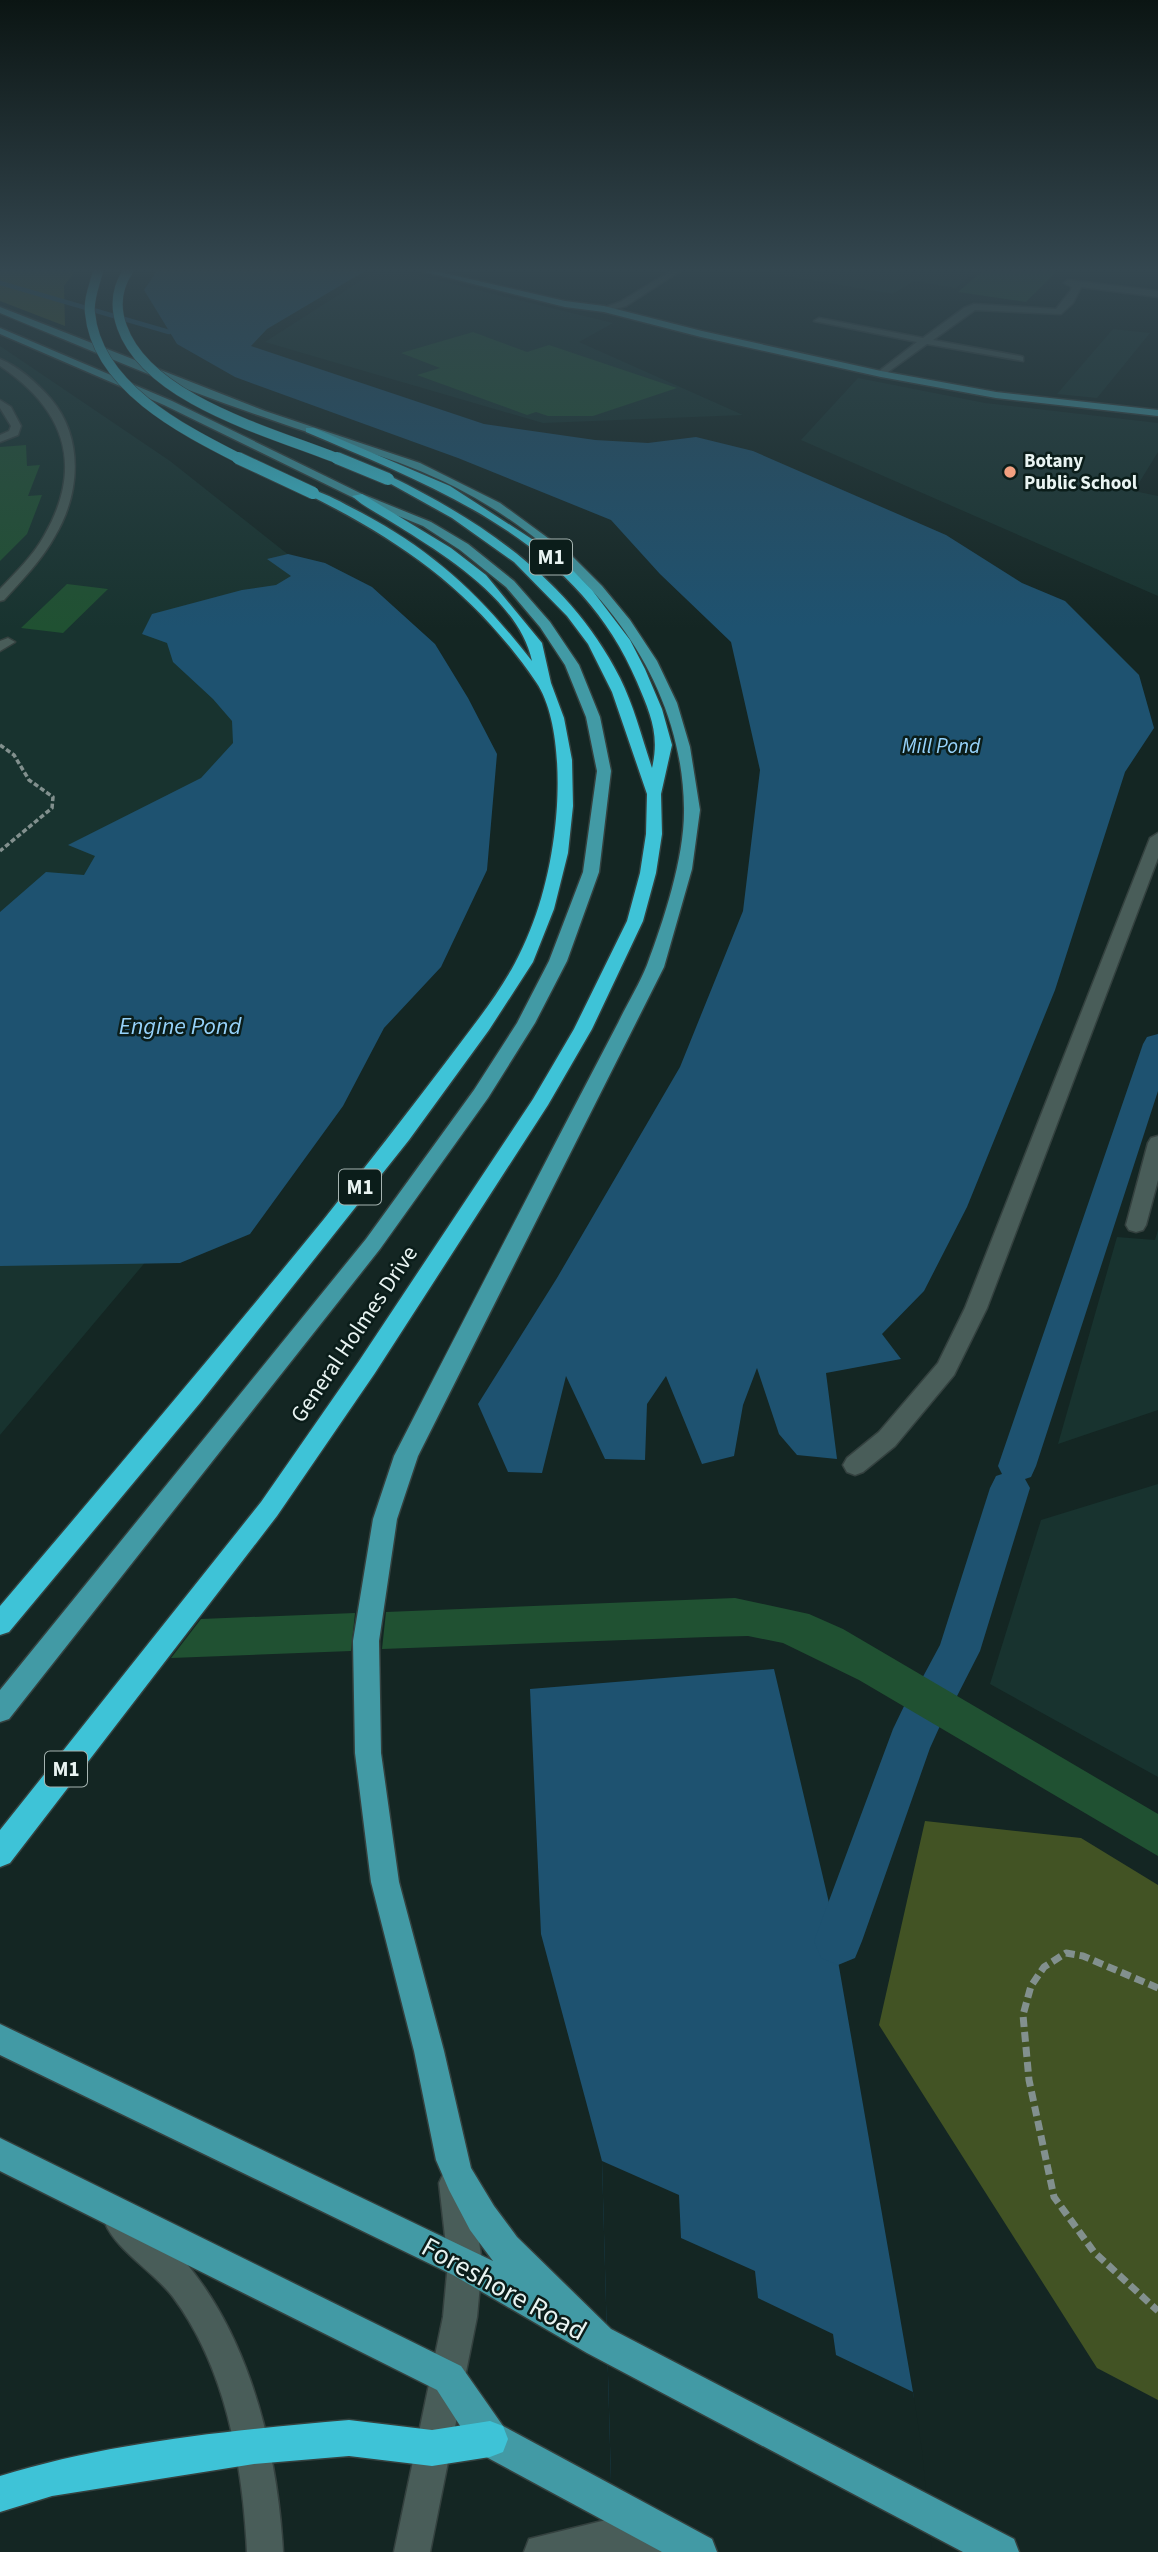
<svg xmlns="http://www.w3.org/2000/svg" width="1158" height="2552" font-family="'Source Sans 3',sans-serif">
	<style>
		.built { fill: #18332f }
		.forest { fill: #425324 }
		.water { fill: #1e5270 }
		.pier { fill: #142623 }
		.lines { fill: none; stroke-linecap: round; stroke-linejoin: round }
		.stream { stroke: #1e5270; stroke-width: 4.5 }
		.canal { fill: #1e5270; fill-rule: evenodd }
		.building { fill: #205132 }
		.minor-casing { stroke: #34413f; stroke-width: 3 }
		.major-casing { stroke: #34413f; stroke-width: 3 }
		.highway-casing { stroke: #34413f; stroke-width: 3 }
		.path-far1 { stroke: #82908e; stroke-width: 3.5; stroke-dasharray: 5 2.5; stroke-linecap: butt }
		.path { stroke: #82908e; stroke-width: 7; stroke-dasharray: 10 5; stroke-linecap: butt }
		.minor { fill: #495d59; fill-rule: evenodd }
		.major { fill: #429aa5; fill-rule: evenodd }
		.highway { fill: #3ec3d7; fill-rule: evenodd }
		.highway-bridge-far1-casing { stroke: #34413f; stroke-width: 11; stroke-linecap: butt }
		.highway-bridge-casing { stroke: #34413f; stroke-width: 14; stroke-linecap: butt }
		.highway-bridge-far1 { stroke: #3ec3d7; stroke-width: 10 }
		.highway-bridge { stroke: #3ec3d7; stroke-width: 12 }
		.poi-dot { fill: #f2a080; stroke: #0b1d1a; stroke-width: 2.5 }
		.labels { text-anchor: middle; dominant-baseline: central; stroke-width: 5; stroke-linejoin: round; paint-order: stroke }
		.far-poi-label { font-size: 19px; font-weight: bold; fill: #e9f4f2; stroke: #0b1d1a; text-anchor: start }
		.shield { fill: #0b1d1a; stroke: #a6b4b1; stroke-width: 2 }
		.shield-label { font-size: 21px; font-weight: bold; fill: #e9f4f2 }
		.far-water-label { font-size: 21px; font-style: italic; fill: #96d2fa; stroke: #0b1d1a }
		.street-label { font-size: 23px; fill: #e9f4f2; stroke: #0b1d1a }
		.water-label { font-size: 24px; font-style: italic; fill: #96d2fa; stroke: #0b1d1a }
		.near-street-label { font-size: 28px; fill: #e9f4f2; stroke: #0b1d1a }
	</style>
	<rect width="100%" height="100%" fill="#142623"/>
	<!-- built -->
	<path class="built" d="M376,271H399L613,323L579,342L743,415L543,423L265,342Z
		M758,271H976L956,288L914,281L893,294Z
		M1113,329L1150,333L1097,398L1057,394Z
		M0,346L170,461L400,643L464,883L0,1435Z
		M858,378L985,403L1158,423V452L1134,491L1158,496V596L801,440Z
		M1158,1230V1410L1058,1444L1117,1237L1155,1240Z
		M1158,1484V1777L990,1684L1041,1520Z"/>
	<!-- forest -->
	<path class="forest" d="M0,271H75L64,286L65,326L0,301Z
		M925,1821L1081,1838L1158,1885V2400L1097,2368L879,2025Z"/>
	<!-- water -->
	<path class="water" d="M157,271H365L267,329L251,346L484,424L595,440L648,443L696,437L753,451L946,535L1022,583L1065,601L1139,675L1154,728L1125,772L1055,990L967,1207L924,1291L882,1334L901,1359L826,1373L837,1459L797,1455L779,1434L757,1368L743,1405L734,1456L702,1464L666,1376L647,1404L645,1460L605,1459L566,1376L542,1473L508,1472L478,1404L557,1278L680,1067L743,911L760,770L731,642L660,574L611,520L458,458L235,377L177,344L144,290Z
		M288,554L325,563L372,587L435,644L468,698L497,754L487,870L441,967L384,1028L343,1106L250,1234L180,1263L0,1266V912L46,872L84,875L95,856L68,845L201,778L233,743L232,721L213,699L173,662L167,643L142,634L152,614L242,590L276,585L291,576L267,559Z
		M774,1669L838,1941V1961L913,2392L928,2552H613L602,2161L541,1934L530,1689Z"/>
	<!-- pier -->
	<path class="pier" d="M602,2161L679,2195L681,2238L755,2271L758,2298L833,2334L836,2355L913,2392L922,2450L932,2552H613Z"/>
	<g class="lines">
		<!-- stream -->
		<path class="stream" d="M0,283L169,332"/>
		<!-- canal -->
		<path class="canal" d="M1158,1034V1091L1036,1466L1031,1477L1025,1479L1030,1488L980,1651L955,1700L939,1706L944,1717L930,1748L862,1941L855,1958L838,1965L821,1958L814,1941L893,1729L906,1702L923,1697L918,1686L940,1645L990,1488L996,1476L1002,1474L998,1466L1143,1044L1147,1037Z"/>
	</g>
	<!-- building -->
	<path class="building" d="M983,271H1057L1026,302L958,292Z
		M473,332L527,352L549,345L677,388L593,416H548L536,412L527,415L417,375L440,368L401,353Z
		M26,445L27,466L40,465L28,496L42,495L27,534L0,561V447Z
		M67,584L108,589L63,633L21,628Z
		M735,1598L809,1614L843,1629L1158,1814V1856L859,1680L783,1643L748,1636L708,1637L382,1649L386,1612Z
		M355,1613L351,1651L171,1658L201,1619Z"/>
	<g class="lines">
		<!-- minor casing -->
		<g class="minor-casing">
			<path id="minor" d="M671,271H680L626,306L604,312L600,309L620,302Z
				M1068,280L1158,291V297L1081,287L1073,303L1061,314L975,310L933,340L1020,356L1023,357V361L927,344L881,377L876,374L878,372L917,342L814,321L819,318L923,338L964,308L974,304L1056,309L1071,290L1072,287L1064,283Z
				M0,359C19,367 37,383 51,399C84,438 80,494 55,536C42,560 22,580 4,600L0,601V589C15,573 33,556 44,536C85,465 64,409 0,366Z
				M0,400L11,407L21,426L18,435L0,442V435L9,431L11,426L0,408Z
				M8,638L15,642L0,651V641Z
				M1158,833V858L987,1308L954,1375L895,1446L863,1472L855,1475L847,1472L843,1465L847,1458L879,1432L938,1363L965,1308L1150,838Z
				M1158,1136V1180L1146,1225L1143,1230L1136,1232L1129,1230L1126,1225L1148,1143L1151,1138Z
				M455,2167L466,2172L471,2183L482,2263L477,2317L430,2552H394L443,2317L448,2263L439,2183L444,2172Z
				M121,2207C136,2213 147,2224 159,2235C244,2311 277,2442 283,2552H247C243,2466 226,2368 173,2297C154,2272 116,2250 105,2223L109,2211Z
				M606,2520L683,2539L688,2552H524L529,2539Z"/>
		</g>
		<!-- major casing -->
		<g class="major-casing">
			<path id="major" d="M422,271H435L565,301L604,306L702,331L881,371L996,392L1158,410V416L996,398L881,377L701,337L604,312L565,307Z
				M0,307L265,411L420,463L500,503L571,555L602,586L630,620L657,661L677,703L690,747L700,810L692,869L664,967L418,1456L397,1519L379,1641L381,1753L399,1882L444,2051L471,2168L494,2206L517,2237L611,2329L1014,2539L1019,2552H963L587,2353L453,2275L0,2055V2024L493,2261L470,2230L449,2190L436,2160L414,2051L371,1882L355,1753L353,1641L373,1519L394,1456C448,1350 503,1244 558,1138C578,1100 598,1061 618,1023C627,1004 639,985 647,965C664,920 685,856 684,808C682,664 576,549 455,487C396,457 333,442 272,420C180,389 90,350 0,313Z
				M0,328L172,401L362,494L431,522L468,544L514,581L550,622L579,665L600,717L611,771L599,872L567,961L535,1023L488,1098L380,1249L9,1719L0,1722V1690L366,1239L474,1090L517,1023L549,961L583,872L597,771L586,717L565,665L540,627L506,587L460,550L423,526L354,498L164,405L0,334Z
				M0,2138L461,2366L503,2426L712,2539L717,2552H662L477,2452L437,2390L0,2171Z"/>
		</g>
		<!-- highway casing -->
		<g class="highway-casing">
			<path id="highway" d="M306,428H314L450,486L561,558L592,590L630,640L645,669L662,709L672,745L661,794L662,834L656,873L643,921L592,1029L548,1105L375,1373L277,1516L10,1863L0,1867V1830L261,1502L359,1361L533,1099L574,1029L627,921L640,873L646,834L647,794L612,692L588,644L567,616L514,562L452,518L382,479L392,477C485,523 572,582 620,678C634,706 642,738 652,768C660,734 650,713 637,682C577,540 437,488 306,432Z
				M313,490C330,495 346,505 362,513C434,551 482,597 532,661C519,601 446,556 398,526C383,516 365,508 352,496L362,494L451,548L486,575L542,643L551,683L564,718L572,760L573,806L568,853L554,909L533,962L489,1030L409,1140L200,1403L9,1632L0,1635V1606C109,1478 218,1349 324,1219C365,1167 406,1115 446,1062C470,1030 496,998 515,963C537,922 550,874 555,828C560,787 560,717 536,682C475,593 405,543 309,495L307,493Z
				M349,2420L432,2430L490,2421L503,2426L508,2439L503,2452L490,2457L432,2466L349,2456L254,2464L52,2496L0,2512V2476C110,2442 234,2430 349,2420Z"/>
		</g>
		<!-- path-far1 -->
		<path class="path-far1" d="M0,745L14,755L29,780L53,797L52,808L0,851"/>
		<!-- path -->
		<path class="path" d="M1158,1988L1083,1956L1066,1953L1044,1967L1031,1986L1023,2015L1029,2080L1054,2197L1094,2252L1158,2311"/>
		<!-- minor -->
		<use href="#minor" class="minor"/>
		<!-- major -->
		<use href="#major" class="major"/>
		<!-- highway -->
		<use href="#highway" class="highway"/>
		<!-- highway-bridge-far1 casing -->
		<g class="highway-bridge-far1-casing">
			<path id="highway-bridge-far1" d="M98,271C95,284 88,300 90,313C97,387 183,430 242,460
				M128,271C116,289 115,308 122,327C148,401 275,433 341,460"/>
		</g>
		<!-- highway-bridge casing -->
		<g class="highway-bridge-casing">
			<path id="highway-bridge" d="M238,458L313,493
				M337,458L388,479"/>
		</g>
		<!-- highway-bridge-far1 -->
		<use href="#highway-bridge-far1" class="highway-bridge-far1"/>
		<!-- highway-bridge -->
		<use href="#highway-bridge" class="highway-bridge"/>
	</g>
	<!-- sky -->
	<linearGradient id="sky" x2="0" y2="1"><stop stop-color="#0b1513"/><stop offset="0.43" stop-color="#344750"/><stop offset="1" stop-color="#344750" stop-opacity="0"/></linearGradient>
	<rect width="1158" height="628" fill="url(#sky)"/>
	<!-- markers -->
	<circle class="poi-dot" cx="1010" cy="472" r="7"/>
	<g class="labels">
		<!-- far-poi labels -->
		<g class="far-poi-label">
			<text x="1024" y="461">Botany<tspan x="1024" dy="22">Public School</tspan></text>
		</g>
		<!-- shield labels -->
		<g class="shield">
			<rect x="530" y="539.5" width="42" height="35" rx="5"/>
			<rect x="339" y="1169.5" width="42" height="35" rx="5"/>
			<rect x="45" y="1751.5" width="42" height="35" rx="5"/>
		</g>
		<g class="shield-label">
			<text x="551" y="557">M1</text>
			<text x="360" y="1187">M1</text>
			<text x="66" y="1769">M1</text>
		</g>
		<!-- far-water labels -->
		<g class="far-water-label">
			<text x="941" y="746">Mill Pond</text>
		</g>
		<!-- street labels -->
		<g class="street-label">
			<text transform="translate(354 1334) rotate(-56)">General Holmes Drive</text>
		</g>
		<!-- water labels -->
		<g class="water-label">
			<text x="180" y="1026">Engine Pond</text>
		</g>
		<!-- near-street labels -->
		<g class="near-street-label">
			<text transform="translate(504 2289) rotate(29)">Foreshore Road</text>
		</g>
	</g>
</svg>
